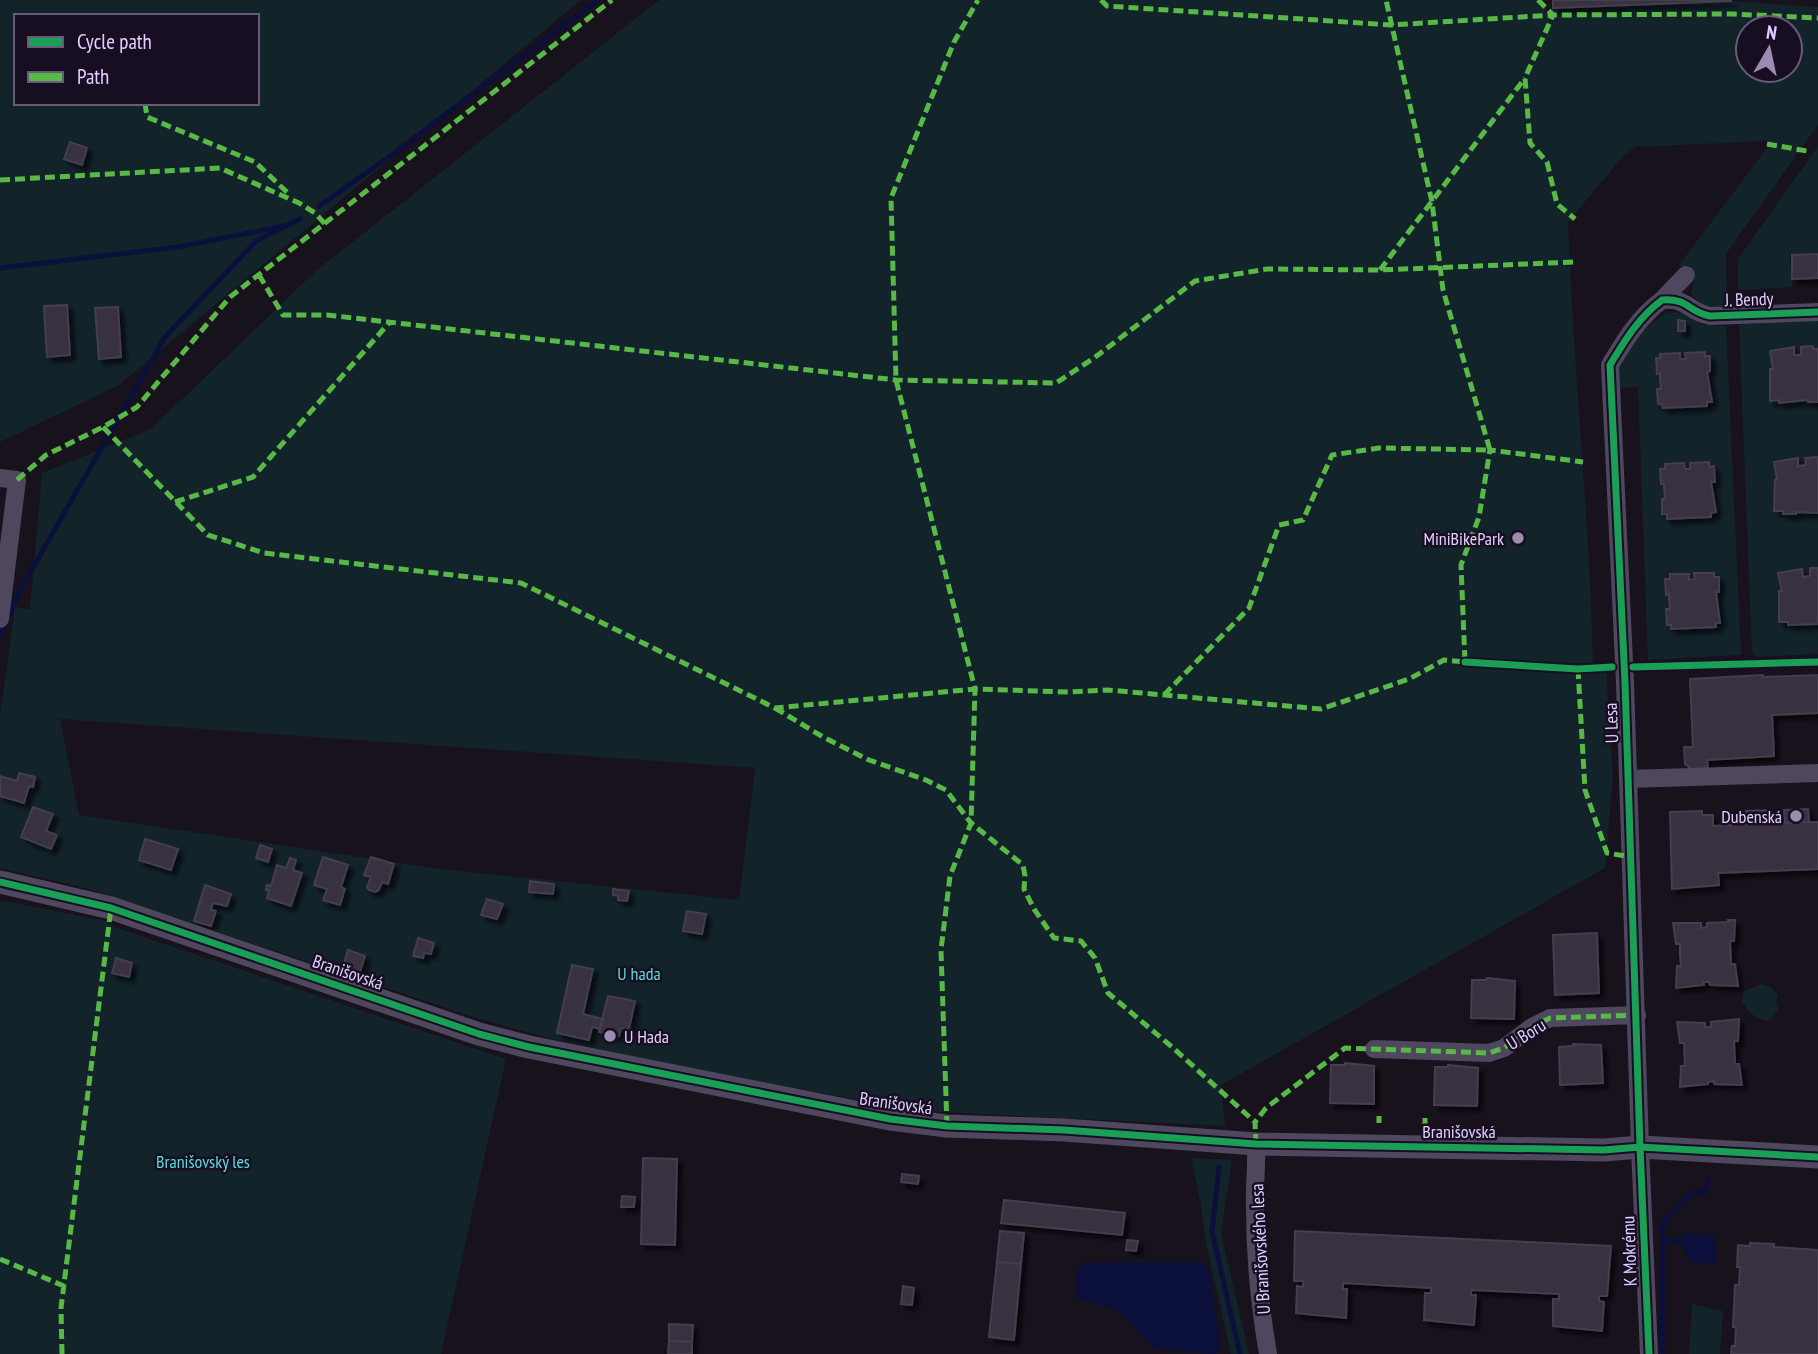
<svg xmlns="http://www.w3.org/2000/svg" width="1818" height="1354" font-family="'PT Sans Narrow',sans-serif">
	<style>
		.green { fill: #12232a; fill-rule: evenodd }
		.water { fill: #0b0f3c }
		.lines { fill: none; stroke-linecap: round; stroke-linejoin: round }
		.stream { stroke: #0b0f3c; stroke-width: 5 }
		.building { fill: #373040; stroke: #463c51; stroke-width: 2; filter: url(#shadow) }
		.minor { stroke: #4e475e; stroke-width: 18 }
		.tertiary { stroke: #4e475e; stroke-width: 23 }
		.quiet { stroke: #58b947; stroke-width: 5; stroke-dasharray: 10 5; stroke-linecap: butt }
		.cycleway-casing { stroke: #170e22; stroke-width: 11 }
		.cycleway { stroke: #1a9f57; stroke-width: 7 }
		.poi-dot { fill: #9b8db0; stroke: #170e22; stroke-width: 2.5 }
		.labels { text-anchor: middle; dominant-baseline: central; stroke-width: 5; stroke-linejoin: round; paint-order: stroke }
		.street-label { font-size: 18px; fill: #e1cfff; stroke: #170e22 }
		.poi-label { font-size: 18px; fill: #e1cfff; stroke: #170e22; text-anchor: end }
		.park-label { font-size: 18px; fill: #5bdcde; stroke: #170e22 }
	</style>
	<defs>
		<filter id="shadow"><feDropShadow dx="5" dy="5" stdDeviation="2" flood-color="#0009"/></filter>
	</defs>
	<rect width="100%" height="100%" fill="#18121d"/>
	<!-- green -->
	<path class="green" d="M0,0H581L119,385L0,442ZM16,16H257V103H16Z
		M659,0H1537L1552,14V8L1731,1L1818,7V125L1726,254L1727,309L1705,307L1691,294L1695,279L1679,265L1770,144L1767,141L1635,147L1621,159L1568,222C1573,371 1590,519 1593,667H1606L1613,777L1605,868L1221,1085L1225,1126L919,1111L702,1071L552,1039L470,1016L89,889L0,868V717L15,607L30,609L42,473L151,429L317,270ZM1748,28H1790V70H1748ZM60,719L755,768L739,900L440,869L79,815Z
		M1818,146V254L1790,255L1792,287L1738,290V259Z
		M1667,312L1682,313L1703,325L1726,326L1741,655L1648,660L1638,387L1616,388L1620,356L1643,330Z
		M1818,318V654L1757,657L1752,652L1739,323Z
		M0,900L106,921L117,928L506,1059L441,1354H0Z
		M1762,984L1770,987L1778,995L1776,1003L1779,1010L1768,1021C1756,1020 1748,1011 1742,1002L1744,991Z
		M1191,1158L1232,1160L1221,1233L1249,1354H1231L1205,1239L1201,1205Z
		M1692,1304L1723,1311L1720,1354H1689Z"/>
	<!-- water -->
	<path class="water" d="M1681,1234L1715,1235L1717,1265L1689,1261L1682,1242Z
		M1127,1262H1199L1208,1267L1221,1347L1215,1354L1153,1348C1123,1314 1124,1306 1077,1300L1076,1273L1082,1263Z"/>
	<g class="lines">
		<!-- stream -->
		<path class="stream" d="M319,206L389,157L598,0
			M0,268L178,247L284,226
			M0,635L19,592L165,337L256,241L300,219
			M1219,1167L1212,1231L1240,1354
			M1662,1240L1688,1243
			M1662,1354L1663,1223L1689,1195L1706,1191L1708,1179"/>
	</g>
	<!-- building -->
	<path class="building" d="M1553,0H1731V1L1553,8Z
		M70,142L87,148L82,165L64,159Z
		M1818,254V278L1792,279V255Z
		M67,305L70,355L47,357L44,306Z
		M118,307L121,357L99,359L95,308Z
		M1678,320L1685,321V331H1678Z
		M1813,346V349H1818V402H1808V400L1779,403V400L1770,401V369H1773L1770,351L1794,347V355H1801V347Z
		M1705,352V356H1710V371L1707,372L1712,402H1707V406L1663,408L1662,404H1658L1657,389H1661L1660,377V373L1657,374L1656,358H1660V354L1680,353V359H1686L1685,353Z
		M1818,457V513L1796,512V514H1783V511H1774L1775,480H1777L1774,462L1798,458V466L1806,465L1805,458Z
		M1709,462L1710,467L1714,466L1715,482H1711L1716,512L1711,513V517L1667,519V514H1662V499H1665L1664,487V484H1661L1660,469H1665V464L1684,463L1685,469H1690V463Z
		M1810,568H1818V624L1788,625V622H1779V591H1782L1778,573L1802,569L1803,577L1810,576Z
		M1694,573H1714V577H1719V592H1716L1720,623H1716V627L1671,629V625H1667L1666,609H1670L1669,598V594L1666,595L1665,579H1670V574H1689V580L1695,579Z
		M1763,675V677L1818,675V713L1772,715L1774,756L1707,760L1708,768L1691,769L1685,764L1684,747H1693L1690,679Z
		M19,773L35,777L33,787L29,786L24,803L0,796V776L17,781Z
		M33,807L53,814L46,831L57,835L51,849L21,837Z
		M1808,809L1809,822L1785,823L1784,810Z
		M1770,810V823L1818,822V869L1718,873L1719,885L1672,889L1670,812L1702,811V815H1713V826L1746,824V811Z
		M145,839L178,849L171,870L139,860Z
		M260,845L272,849L268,862L256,858Z
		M323,857L348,865L341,887L345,889L340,905L323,900L327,889L314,885Z
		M371,857L394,864L388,884L382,882L379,890L375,892L369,890L367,887L371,877L364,875Z
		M290,858L296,860L293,870L302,873L291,906L267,898L269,891L266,890L267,885L271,886L277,865L286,868Z
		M530,881L554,884L553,894L529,892Z
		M205,885L231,894L227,906L213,903L211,910L216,911L211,926L194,921Z
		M613,889L629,891L627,901L618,900V896L613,895Z
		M487,899L503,904L497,919L481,915Z
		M687,911L706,914L702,934L683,931Z
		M1728,920H1735L1734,941H1730L1731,964H1735L1738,986L1710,985L1709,982H1703L1704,985L1676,988L1677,966H1681L1680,955V944H1676L1673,923H1701V928L1707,927V923L1729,922Z
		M1597,933L1599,993L1555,995L1553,935Z
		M418,938L434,943L431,954L424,953L423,958L413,956Z
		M348,950L365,956L360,972L343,967Z
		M116,958L132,963L129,977L112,973Z
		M572,965L593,969L583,1014L603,1019L600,1029L592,1027L589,1040L557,1033Z
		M1487,978L1515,981L1514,1019L1471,1018L1472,980H1486Z
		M608,996L635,1001L629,1029L621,1028L619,1036L599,1032Z
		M1739,1019L1738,1041H1734L1735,1064H1739L1742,1085L1714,1084V1081L1708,1082V1084L1680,1087L1681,1066H1685L1684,1043H1680L1677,1022L1705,1023V1027H1711V1022Z
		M1573,1044L1601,1045L1603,1083L1560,1085L1559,1047L1573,1046Z
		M1345,1063L1374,1066V1104L1330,1103L1331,1065H1345Z
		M1448,1065L1478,1068L1477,1106L1434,1105L1435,1067H1448Z
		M643,1158L677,1159L675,1245L641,1244Z
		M902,1174L919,1176L918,1184L901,1182Z
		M622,1196L635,1197L634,1207H621Z
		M1004,1200L1125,1213L1122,1235L1001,1223Z
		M1000,1231L1024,1233L1021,1264L997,1262Z
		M1295,1231L1611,1246L1607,1296H1599V1301L1604,1302L1602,1331L1553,1326V1299H1559V1294L1471,1290V1295H1476L1474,1325H1473L1424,1320L1425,1293H1431V1288L1343,1283V1289H1347L1346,1318L1296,1313L1297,1286L1303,1287V1281H1294Z
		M1127,1240L1138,1241L1136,1251L1126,1250Z
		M1750,1243L1774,1244V1247L1818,1250V1354H1731L1732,1346H1735L1736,1327H1733L1735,1285H1739L1740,1267H1737L1738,1245L1750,1246Z
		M997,1262L1021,1264L1014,1340L989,1337Z
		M903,1286L914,1288L912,1305L901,1304Z
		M669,1324L693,1325L692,1342L669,1341Z
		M669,1341L692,1342V1354H668Z"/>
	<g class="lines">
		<!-- minor -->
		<path class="minor" d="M1662,300L1686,275
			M0,478L17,480L0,619
			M1628,779L1818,773
			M1374,1049L1489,1053L1504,1048L1532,1027L1550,1018L1637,1015
			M1256,1144C1257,1166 1254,1188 1255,1209C1255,1257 1260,1307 1268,1354
			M1649,1354L1640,1147L1625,683L1610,365C1625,340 1639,317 1662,300C1689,298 1688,312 1710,316L1818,312"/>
		<!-- tertiary -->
		<path class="tertiary" d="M0,882L111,908L479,1034L529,1047L890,1119L947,1126L1064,1130L1256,1144L1604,1150L1640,1147L1818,1157"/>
		<!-- quiet -->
		<path class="quiet" d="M1101,0L1107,6L1391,25L1553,15L1525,78L1530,143L1547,162L1557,204L1575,219
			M1538,0L1553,15L1733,14L1818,18
			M145,103L147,117L255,162L289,194
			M1767,144L1807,151
			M0,180L220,168L299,203L315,213L325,224
			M1380,270L1525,78
			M259,275L283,315H327L896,380L1056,383L1094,358L1195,281L1267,269L1380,270L1575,262
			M103,427L208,535L264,553L521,583L775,708L975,689L1069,692L1108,690L1321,709L1409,679L1444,660L1465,662L1461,565L1479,517L1490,450L1583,462
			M17,480L46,455L103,427L137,407L230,297L612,0
			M175,502L253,477L389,323
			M1578,669L1585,790L1607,853L1632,857
			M1164,695L1249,608L1279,525L1303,520L1332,455L1379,448L1490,450L1443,290L1432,202L1386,0
			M775,708L823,737L869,760L926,780L946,790L971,823L1023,865L1025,876L1024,889L1034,909L1054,938L1081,941L1095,958L1108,993L1172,1047L1255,1122
			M1379,1123V1116
			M1425,1125V1118
			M947,1126L941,950L950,876L971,823L975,689L896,380L891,198L954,42L978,0
			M1256,1144L1255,1122L1266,1108L1345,1048L1489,1053L1504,1048L1532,1027L1550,1018L1637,1015
			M0,1259L64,1286
			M62,1354L61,1308L111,908"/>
		<!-- cycleway casing -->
		<g class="cycleway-casing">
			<path id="cycleway" d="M1465,662L1578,669L1612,667
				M1633,667L1818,662
				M0,882L111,908L479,1034L529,1047L890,1119L947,1126L1064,1130L1256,1144L1604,1150L1640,1147L1818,1157
				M1649,1354L1640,1147L1625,683L1610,365C1625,340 1639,317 1662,300C1689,298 1688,312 1710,316L1818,312"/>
		</g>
		<!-- cycleway -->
		<use href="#cycleway" class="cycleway"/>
	</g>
	<!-- markers -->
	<g class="poi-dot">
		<circle cx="1518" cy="538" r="7"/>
		<circle cx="1796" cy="816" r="7"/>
		<circle cx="610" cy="1036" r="7"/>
	</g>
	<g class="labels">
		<!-- street labels -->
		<g class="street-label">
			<text transform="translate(1749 299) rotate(-2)">J. Bendy</text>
			<text transform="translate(1611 723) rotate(-92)">U Lesa</text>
			<text transform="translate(348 972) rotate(19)">Branišovská</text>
			<text transform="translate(1526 1034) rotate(-32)">U Boru</text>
			<text transform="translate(896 1103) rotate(8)">Branišovská</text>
			<text x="1459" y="1131">Branišovská</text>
			<text transform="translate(1260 1249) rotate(-93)">U Branišovského lesa</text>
			<text transform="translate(1629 1251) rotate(-92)">K Mokrému</text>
		</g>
		<!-- poi labels -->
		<g class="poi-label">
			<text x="1504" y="538">MiniBikePark</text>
			<text x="1782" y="816">Dubenská</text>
			<text x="624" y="1036" text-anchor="start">U Hada</text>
		</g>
		<!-- park labels -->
		<g class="park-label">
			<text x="639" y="973">U hada</text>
			<text x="203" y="1161">Branišovský les</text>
		</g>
	</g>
	<!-- legend -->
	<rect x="14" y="14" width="245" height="91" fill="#170e22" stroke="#685b7a" stroke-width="2"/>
	<rect x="28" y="37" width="35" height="10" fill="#1a9f57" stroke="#685b7a" stroke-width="2"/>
	<text x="77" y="49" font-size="21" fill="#e1cfff">Cycle path</text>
	<rect x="28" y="72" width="35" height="10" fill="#58b947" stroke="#685b7a" stroke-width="2"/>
	<text x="77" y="84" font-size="21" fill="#e1cfff">Path</text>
	<!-- north arrow -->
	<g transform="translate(1769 49) rotate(9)"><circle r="33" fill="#170e22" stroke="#685b7a" stroke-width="2"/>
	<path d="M0-5L12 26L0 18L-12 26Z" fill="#9b8db0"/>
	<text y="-10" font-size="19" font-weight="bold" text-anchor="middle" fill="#e1cfff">N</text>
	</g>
</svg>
